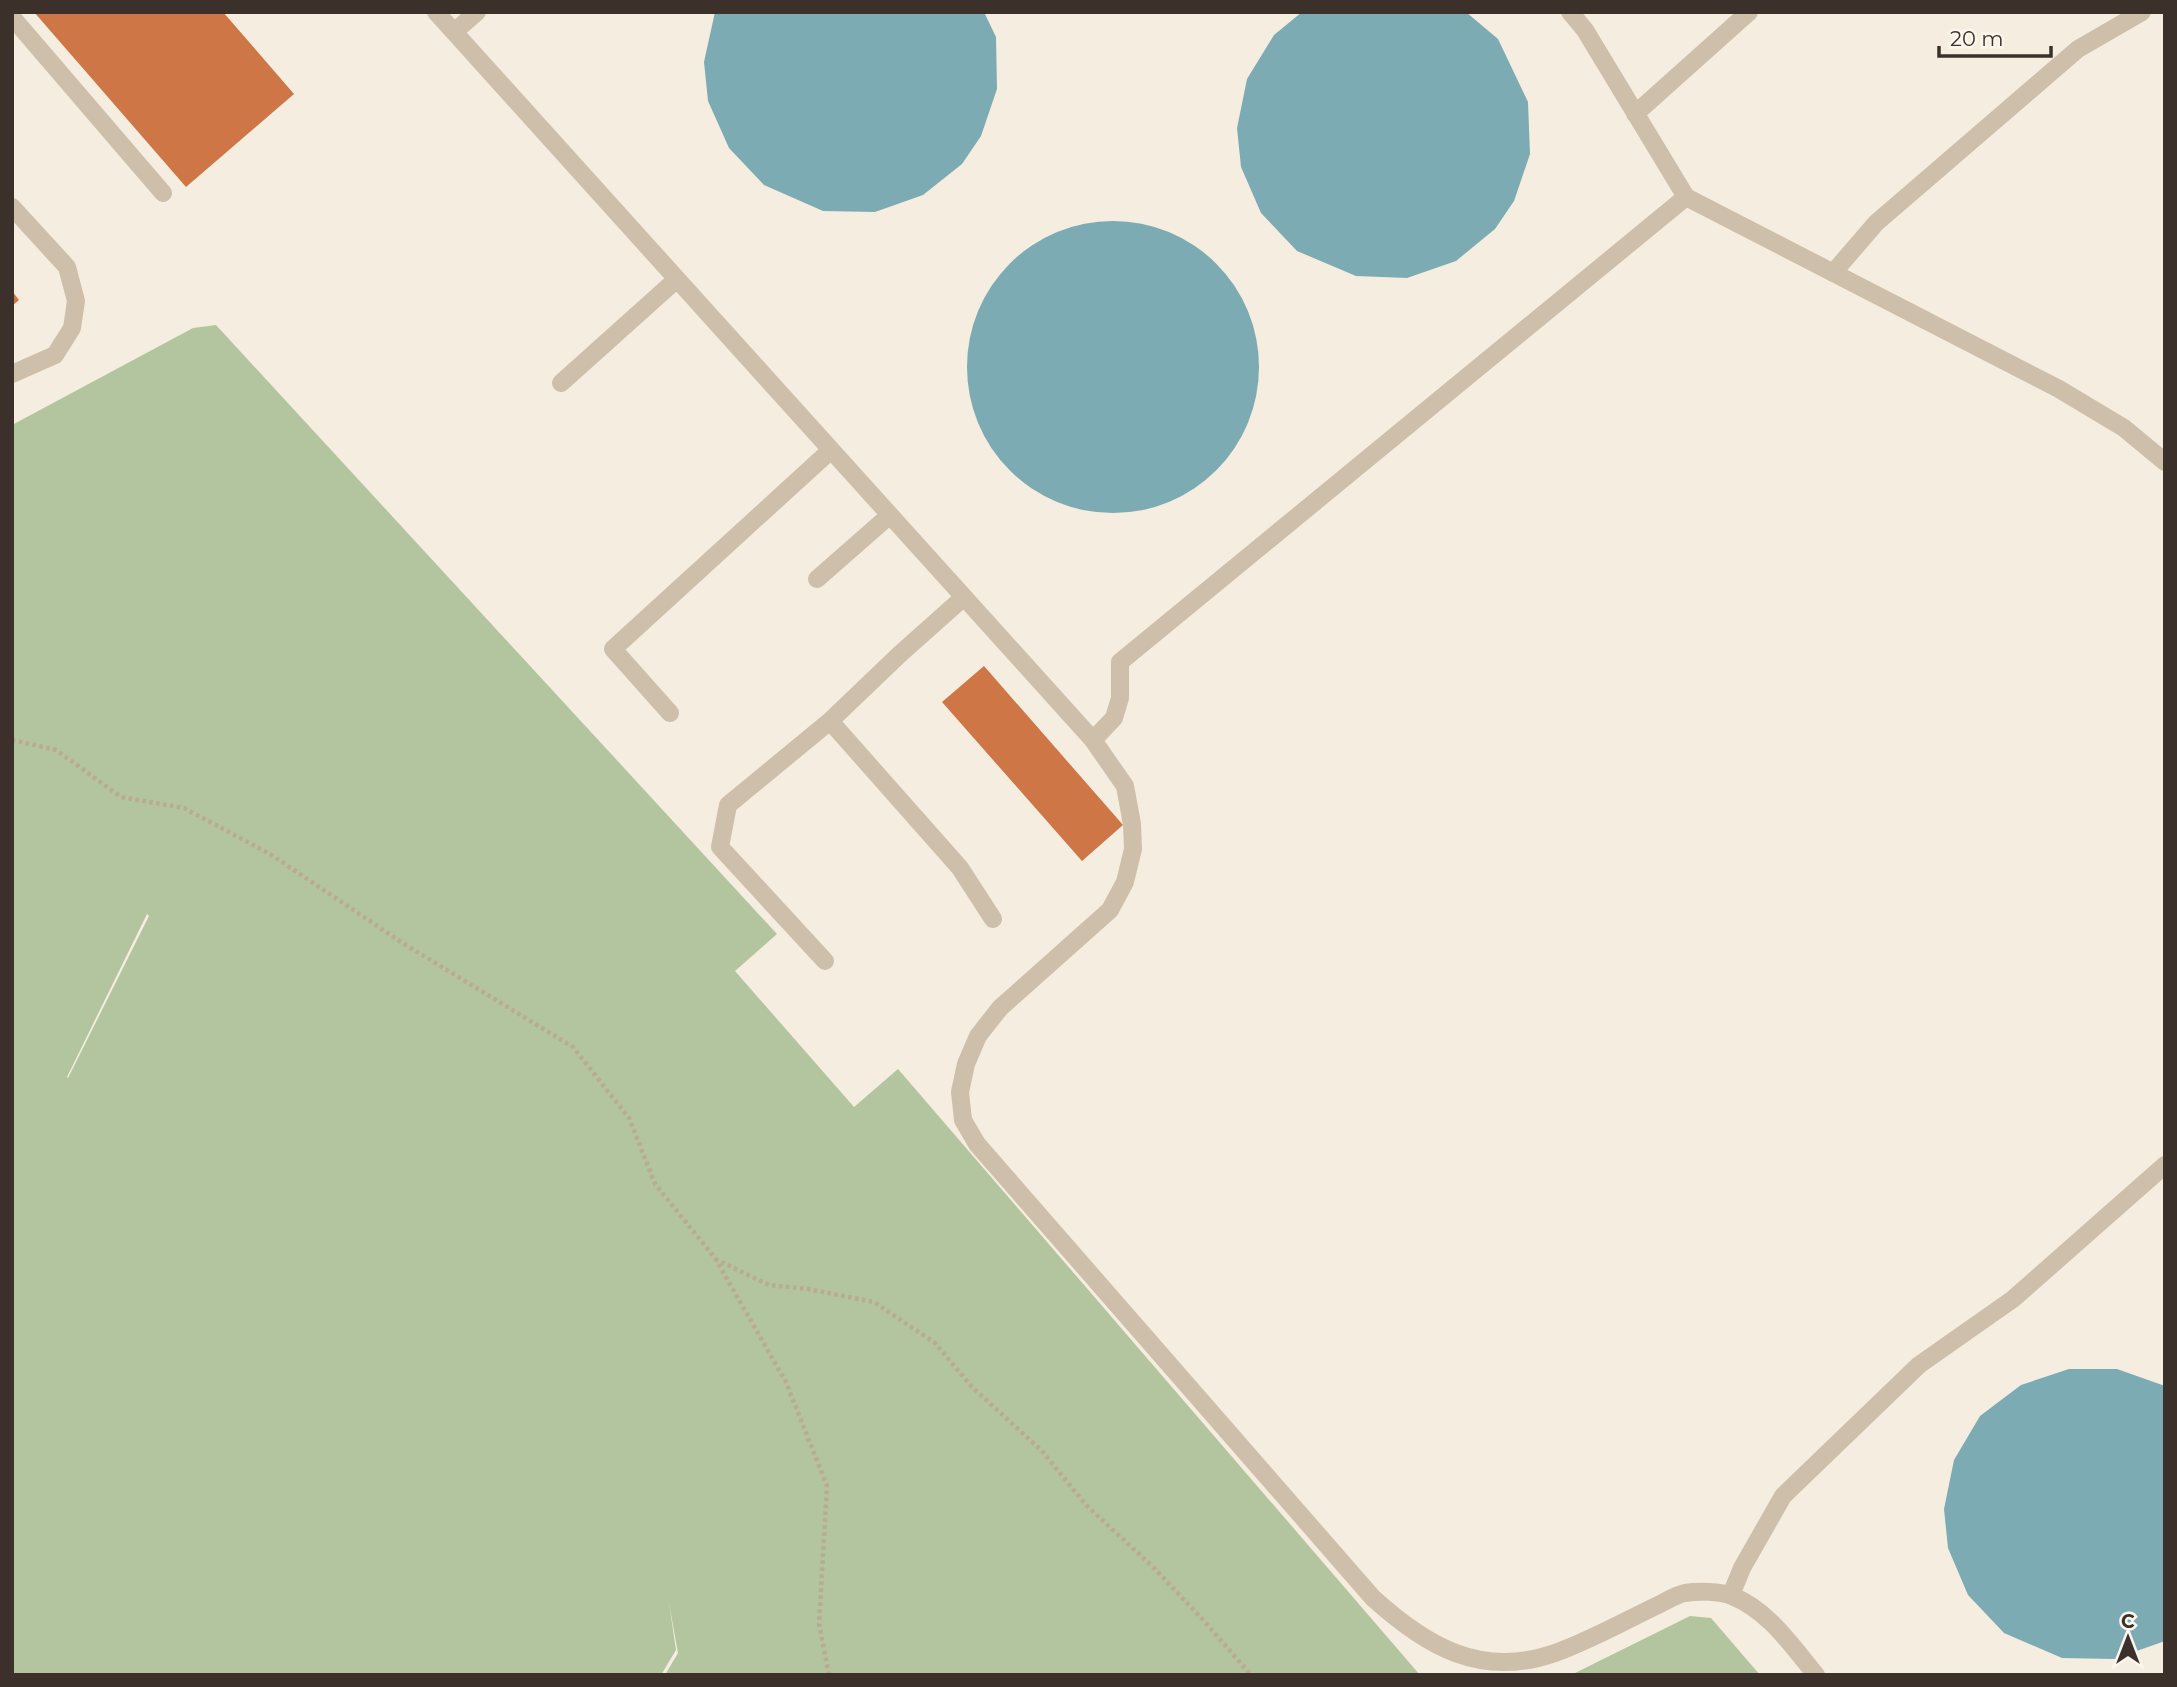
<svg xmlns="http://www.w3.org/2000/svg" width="2177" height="1687" font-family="Montserrat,sans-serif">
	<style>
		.green { fill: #b3c59e; fill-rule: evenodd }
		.water { fill: #7cabb4 }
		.building { fill: #ce7645 }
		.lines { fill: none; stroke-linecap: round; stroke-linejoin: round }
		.path { stroke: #baa994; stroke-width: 4.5; stroke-dasharray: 3.5 3.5; stroke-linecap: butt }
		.service { stroke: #cebfaa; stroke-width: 18 }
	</style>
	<rect width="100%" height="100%" fill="#f5eddf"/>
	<!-- green -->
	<path class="green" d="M216,325L777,934L735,971L854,1107L898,1069L1420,1675H665L678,1653L669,1603L676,1650L661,1675H12V425L193,328ZM147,914L149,916L68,1078L67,1077Z
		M1690,1616L1711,1618L1760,1675H1571Z"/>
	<!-- water -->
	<path class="water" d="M715,12H984L996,37L997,89L981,136L962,164L923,195L875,212L823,211L764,185L729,148L708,101L704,62Z
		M1302,12H1466L1498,39L1528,102L1530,154L1514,201L1495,229L1456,261L1407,278L1356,276L1297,251L1261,213L1241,167L1237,128L1247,79L1274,35Z
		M967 367a146 146 0 1 1 292 0a146 146 0 1 1-292 0Z
		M2069,1369H2117L2165,1386V1641L2114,1659L2062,1658L2004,1633L1968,1595L1948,1548L1944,1509L1954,1460L1980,1416L2021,1385Z"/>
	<!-- building -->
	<path class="building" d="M34,12H223L294,94L186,187Z
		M12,291L19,300L12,306Z
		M984,666L1123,825L1082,861L942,702Z"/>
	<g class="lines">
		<!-- path -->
		<path class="path" d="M12,740L56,750L121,797L184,808L270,854L401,942L573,1047L629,1118L655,1184L715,1258L786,1382L827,1486L819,1624L829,1675
			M715,1259L769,1285L808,1289L874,1302L935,1343L971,1386L1042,1451L1086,1505L1152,1566L1204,1621L1251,1675"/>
		<!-- service -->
		<path class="service" d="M436,12L1093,740L1125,786L1132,824L1133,849L1125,882L1110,910L1000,1008L978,1036L966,1064L960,1092L963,1120L977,1144L1373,1598C1426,1646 1481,1679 1555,1653C1589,1641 1623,1622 1656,1606C1665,1602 1675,1595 1685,1593C1697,1591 1720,1591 1732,1596C1768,1610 1792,1646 1816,1675
			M1570,12L1585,30L1686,197L2059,389L2124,428L2165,462
			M12,17L163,193
			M454,32L477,12
			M1635,114L1749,12
			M12,207L67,267L76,301L72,328L55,355L12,374
			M1833,273L1876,223L2078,49L2142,12
			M561,383L677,279
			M817,579L890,515
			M670,713L613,649L831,450
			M830,721L960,868L993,919
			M1093,740L1114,718L1120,698V662L1686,197
			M825,961L720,847L728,805L830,721L900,654L964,597
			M1731,1595L1742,1568L1783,1496L1919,1365L2013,1299L2165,1165"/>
	</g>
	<!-- border -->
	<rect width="2177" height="1687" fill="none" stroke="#3b312a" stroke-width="28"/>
	<!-- north arrow -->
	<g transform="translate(2128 1638)" stroke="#fbf6ed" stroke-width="5" paint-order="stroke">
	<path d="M0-5L12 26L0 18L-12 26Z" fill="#3b312a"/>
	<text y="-10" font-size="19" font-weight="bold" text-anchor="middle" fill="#3b312a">С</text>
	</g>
	<!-- scale -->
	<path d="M1939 46v10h112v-10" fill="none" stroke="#3b312a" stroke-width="3.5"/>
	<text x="1950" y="46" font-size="21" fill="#3b312a" stroke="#fbf6ed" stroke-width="5" paint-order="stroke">20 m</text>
</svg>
